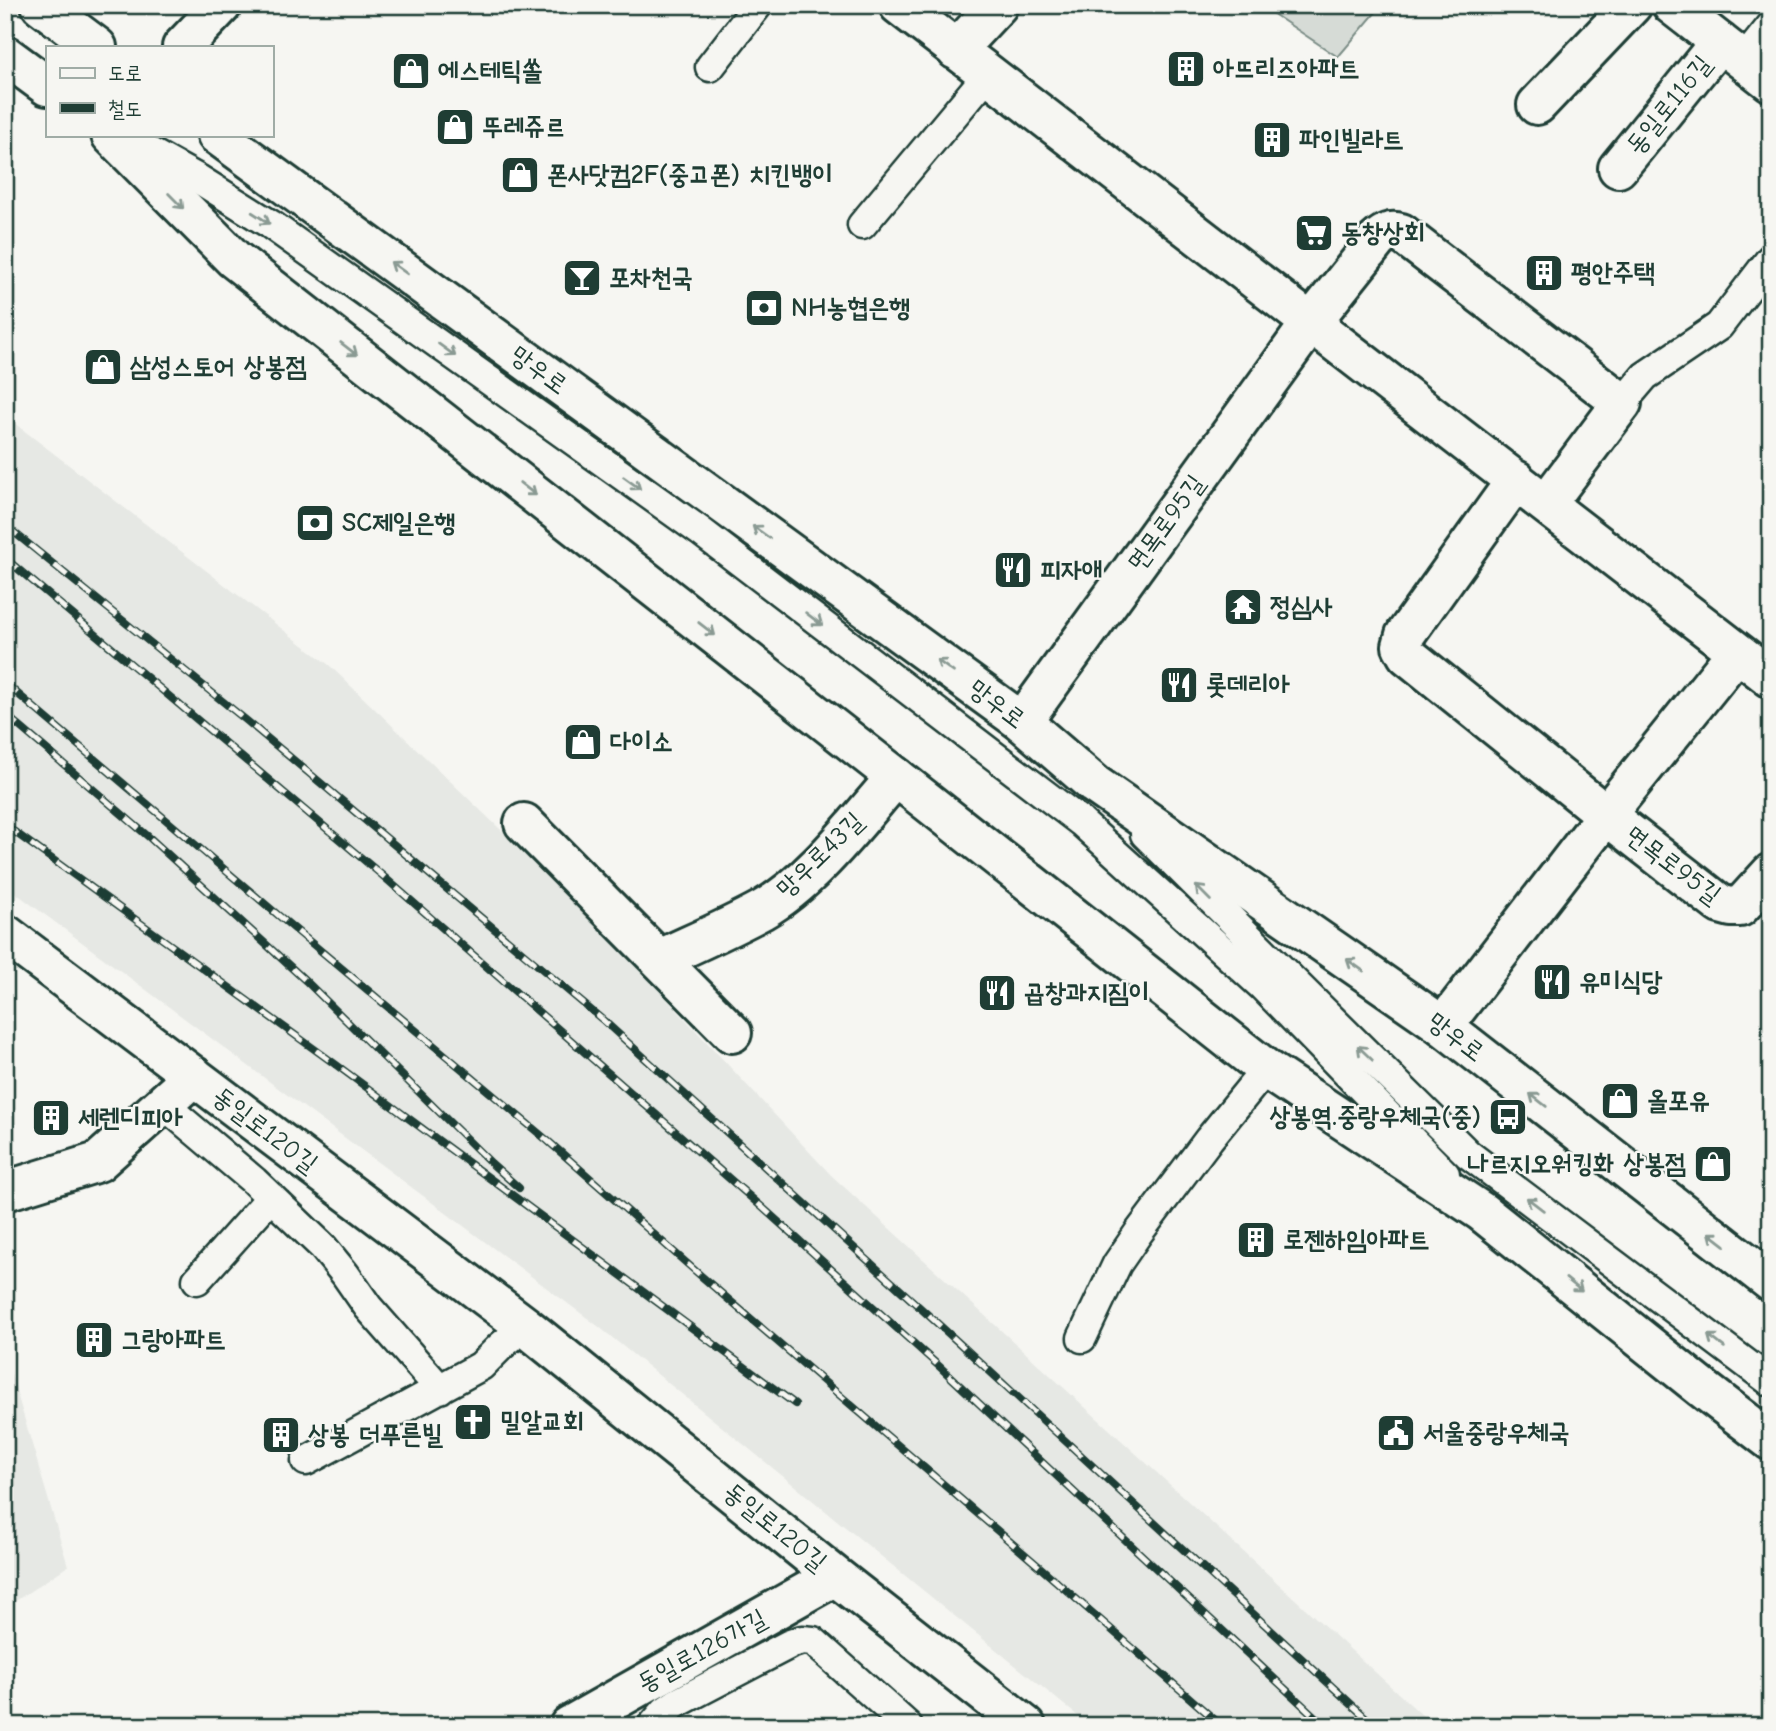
<svg xmlns="http://www.w3.org/2000/svg" width="1776" height="1731" font-family="'Comic Neue','Poor Story',sans-serif">
	<style>
		.built { fill: #e6e8e4 }
		.green { fill: #d6dbd6; stroke: #7a8c85; stroke-width: 2 }
		.lines { fill: none; stroke-linecap: round; stroke-linejoin: round }
		.lane-casing { stroke: #1f3d34; stroke-width: 33 }
		.street-casing { stroke: #1f3d34; stroke-width: 44 }
		.secondary-casing { stroke: #1f3d34; stroke-width: 44 }
		.primary-casing { stroke: #1f3d34; stroke-width: 44 }
		.lane { stroke: #f6f6f2; stroke-width: 28 }
		.street { stroke: #f6f6f2; stroke-width: 38 }
		.secondary { stroke: #f6f6f2; stroke-width: 38 }
		.primary { stroke: #f6f6f2; stroke-width: 38 }
		.rail-casing { stroke: #1f3d34; stroke-width: 8 }
		.rail { stroke: #f6f6f2; stroke-width: 5; stroke-dasharray: 16; stroke-linecap: butt }
		.oneway { stroke: #8a9a93 }
		.labels { text-anchor: middle; dominant-baseline: central; stroke-width: 5; stroke-linejoin: round; paint-order: stroke }
		.poi-label { font-size: 26px; font-weight: bold; fill: #1f3d34; stroke: #f6f6f2; text-anchor: start }
		.street-label { font-size: 26px; fill: #1f3d34; stroke: #f6f6f2 }
	</style>
	<rect width="100%" height="100%" fill="#f6f6f2"/>
	<filter id="ink" filterUnits="userSpaceOnUse"><feTurbulence type="fractalNoise" baseFrequency=".0143" numOctaves="2"/><feDisplacementMap in="SourceGraphic" scale="14" xChannelSelector="R" yChannelSelector="G"/><feConvolveMatrix kernelMatrix="1 2 1 2 8 2 1 2 1" color-interpolation-filters="sRGB"/></filter>
	<g filter="url(#ink)">
		<!-- built -->
		<path class="built" d="M5,416L329,665L572,898L831,1175L1434,1726H1090L598,1326L5,885Z
			M5,1353L68,1566L5,1608Z"/>
		<!-- green -->
		<path class="green" d="M1260,5H1382L1338,57Z"/>
		<g class="lines">
			<!-- lane casing -->
			<g class="lane-casing">
				<path id="lane" d="M1743,61L1771,26
					M710,67L758,5
					M130,141L200,180L270,224L700,531L1081,822L1263,987L1445,1174
					M862,225L988,74
					M1622,403L1645,376L1719,326L1771,258
					M1145,834L1468,1154L1771,1382
					M163,1104L254,1181L323,1247L345,1274L368,1307L440,1389
					M197,1280L271,1197
					M1082,1338L1117,1264L1139,1232L1209,1139L1266,1069
					M306,1461L481,1366L501,1346L525,1326
					M652,1726L665,1711L677,1703L790,1644L802,1640L813,1641L908,1726"/>
			</g>
			<!-- street casing -->
			<g class="street-casing">
				<path id="street" d="M899,5L1771,678
					M1672,5L1771,82
					M956,50L998,5
					M1537,105L1632,5
					M1618,168L1720,42
					M1516,480L1405,635L1402,646L1407,655L1606,815L1720,904L1731,907H1740L1771,873
					M1022,722L1310,324L1377,240C1385,233 1390,230 1401,233L1622,403L1546,504
					M524,823L732,1033
					M5,934L525,1326L835,1576L1026,1726
					M660,959C694,943 729,928 762,910C814,880 857,821 896,777
					M1443,1026L1606,815L1737,652
					M5,1191L98,1162L194,1076
					M569,1726L835,1576"/>
			</g>
			<!-- secondary casing -->
			<g class="secondary-casing">
				<path id="secondary" d="M182,47L222,5"/>
			</g>
			<!-- primary casing -->
			<g class="primary-casing">
				<path id="primary" d="M41,5L97,47
					M5,55L47,86
					M111,135L234,259L896,777L1266,1069L1482,1212L1702,1388L1771,1441
					M217,135L1022,722L1094,784L1443,1026L1771,1282"/>
			</g>
			<!-- lane -->
			<use href="#lane" class="lane"/>
			<!-- street -->
			<use href="#street" class="street"/>
			<!-- secondary -->
			<use href="#secondary" class="secondary"/>
			<!-- primary -->
			<use href="#primary" class="primary"/>
			<!-- rail casing -->
			<g class="rail-casing">
				<path id="rail" d="M5,525L247,721L604,1021L959,1343L1375,1726
					M5,558L383,876L763,1208L940,1367L1325,1726
					M5,683L278,915L548,1141L700,1275L1042,1569L1222,1726
					M5,714L150,838L306,981L491,1163L519,1188
					M5,825L335,1064L795,1404"/>
			</g>
			<!-- rail -->
			<use href="#rail" class="rail"/>
		</g>
		<!-- one-way arrows -->
		<defs><path id="oneway-shaft" d="M-6 0H5M1.5-3L5.5 0L1.5 3" fill="none" stroke-width="1.6" stroke-linecap="round" stroke-linejoin="round" transform="scale(1.75)"/></defs>
		<g class="oneway">
			<use href="#oneway-shaft" transform="translate(176 201) rotate(45)"/>
			<use href="#oneway-shaft" transform="translate(261 218) rotate(33)"/>
			<use href="#oneway-shaft" transform="translate(399 268) rotate(-144)"/>
			<use href="#oneway-shaft" transform="translate(349 349) rotate(38)"/>
			<use href="#oneway-shaft" transform="translate(447 350) rotate(36)"/>
			<use href="#oneway-shaft" transform="translate(632 483) rotate(36)"/>
			<use href="#oneway-shaft" transform="translate(528 489) rotate(38)"/>
			<use href="#oneway-shaft" transform="translate(761 532) rotate(-144)"/>
			<use href="#oneway-shaft" transform="translate(814 619) rotate(37)"/>
			<use href="#oneway-shaft" transform="translate(707 629) rotate(38)"/>
			<use href="#oneway-shaft" transform="translate(945 666) rotate(-144)"/>
			<use href="#oneway-shaft" transform="translate(1203 893) rotate(-135)"/>
			<use href="#oneway-shaft" transform="translate(1355 965) rotate(-145)"/>
			<use href="#oneway-shaft" transform="translate(1365 1053) rotate(-136)"/>
			<use href="#oneway-shaft" transform="translate(1538 1100) rotate(-142)"/>
			<use href="#oneway-shaft" transform="translate(1535 1204) rotate(-143)"/>
			<use href="#oneway-shaft" transform="translate(1717 1239) rotate(-142)"/>
			<use href="#oneway-shaft" transform="translate(1574 1285) rotate(39)"/>
			<use href="#oneway-shaft" transform="translate(1716 1341) rotate(-143)"/>
		</g>
	</g>
	<!-- icons -->
	<defs>
		<g id="building-square" transform="scale(2.0125)"><rect x="-9" y="-9" width="18" height="18" rx="4" fill="#1f3d34" stroke="#f6f6f2"/><path d="M-4-6H4V6H1V3H-1V6H-4ZM-2.5-4.3h1.7v1.8h-1.7ZM.8-4.3h1.7v1.8H.8ZM-2.5-1h1.7V.8h-1.7ZM.8-1h1.7V.8H.8Z" fill="#fff"/></g>
		<g id="shop-square" transform="scale(2.0125)"><rect x="-9" y="-9" width="18" height="18" rx="4" fill="#1f3d34" stroke="#f6f6f2"/><path d="M-5-2.5h2.3a2.7 3.5 0 0 1 5.4 0H5L5.5 6h-11ZM-1.5-2.5h3a1.5 2.3 0 0 0-3 0Z" fill="#fff"/></g>
		<g id="supermarket-square" transform="scale(2.0125)"><rect x="-9" y="-9" width="18" height="18" rx="4" fill="#1f3d34" stroke="#f6f6f2"/><path d="M-6-5.5h2.5l.6 2H6L4.5 2H-2.5L-4.4-4H-6ZM-1.5 3.2a1.3 1.3 0 1 0 .1 0ZM3 3.2a1.3 1.3 0 1 0 .1 0Z" fill="#fff"/></g>
		<g id="bar-square" transform="scale(2.0125)"><rect x="-9" y="-9" width="18" height="18" rx="4" fill="#1f3d34" stroke="#f6f6f2"/><path d="M-6-5H6L.8 .8V4.5H3.5V6h-7V4.5H-.8V.8Z" fill="#fff"/></g>
		<g id="bank-square" transform="scale(2.0125)"><rect x="-9" y="-9" width="18" height="18" rx="4" fill="#1f3d34" stroke="#f6f6f2"/><path d="M-6-4H6V4H-6ZM0-2.3a2.3 2.3 0 1 0 0 4.6a2.3 2.3 0 1 0 0-4.6Z" fill="#fff"/></g>
		<g id="restaurant-square" transform="scale(2.0125)"><rect x="-9" y="-9" width="18" height="18" rx="4" fill="#1f3d34" stroke="#f6f6f2"/><path d="M-5-6h1v4h1v-4h1v4h1v-4h1v5L-1.5 .5V6h-2V.5L-5-1ZM5-6V6H3V1.5H1.5Q1.5-4 5-6Z" fill="#fff"/></g>
		<g id="temple-square" transform="scale(2.0125)"><rect x="-9" y="-9" width="18" height="18" rx="4" fill="#1f3d34" stroke="#f6f6f2"/><path d="M0-6L5-2H3V0L6.5 2.5H4V6H1.5V3h-3V6H-4V2.5H-6.5L-3 0V-2H-5Z" fill="#fff"/></g>
		<g id="bus-square" transform="scale(2.0125)"><rect x="-9" y="-9" width="18" height="18" rx="4" fill="#1f3d34" stroke="#f6f6f2"/><path d="M-5-6H5V4H4V6H2V4H-2V6H-4V4H-5ZM-3.5-4V0h7V-4ZM-3.5 1.2v1.5H-2V1.2ZM2 1.2v1.5H3.5V1.2Z" fill="#fff"/></g>
		<g id="church-square" transform="scale(2.0125)"><rect x="-9" y="-9" width="18" height="18" rx="4" fill="#1f3d34" stroke="#f6f6f2"/><path d="M-1.2-6h2.4v3.5h3.3v2.4h-3.3V6h-2.4V-.1h-3.3v-2.4h3.3Z" fill="#fff"/></g>
		<g id="civic-square" transform="scale(2.0125)"><rect x="-9" y="-9" width="18" height="18" rx="4" fill="#1f3d34" stroke="#f6f6f2"/><path d="M-.6-6.5H3V-4.5H.6V-3L4-1V1h2V6H-6V1h2V-1L-.6-3ZM-1.2 2.5V6h2.4V2.5Z" fill="#fff"/></g>
	</defs>
	<g fill-rule="evenodd">
		<use href="#building-square" x="1186" y="69"/>
		<use href="#shop-square" x="411" y="71"/>
		<use href="#shop-square" x="455" y="127"/>
		<use href="#building-square" x="1272" y="140"/>
		<use href="#shop-square" x="520" y="175"/>
		<use href="#supermarket-square" x="1314" y="233"/>
		<use href="#building-square" x="1544" y="273"/>
		<use href="#bar-square" x="582" y="278"/>
		<use href="#bank-square" x="764" y="308"/>
		<use href="#shop-square" x="103" y="367"/>
		<use href="#bank-square" x="315" y="523"/>
		<use href="#restaurant-square" x="1013" y="570"/>
		<use href="#temple-square" x="1243" y="607"/>
		<use href="#restaurant-square" x="1179" y="685"/>
		<use href="#shop-square" x="583" y="742"/>
		<use href="#restaurant-square" x="1552" y="982"/>
		<use href="#restaurant-square" x="997" y="993"/>
		<use href="#shop-square" x="1620" y="1101"/>
		<use href="#bus-square" x="1508" y="1117"/>
		<use href="#building-square" x="51" y="1118"/>
		<use href="#shop-square" x="1713" y="1164"/>
		<use href="#building-square" x="1256" y="1240"/>
		<use href="#building-square" x="94" y="1340"/>
		<use href="#church-square" x="473" y="1422"/>
		<use href="#civic-square" x="1396" y="1433"/>
		<use href="#building-square" x="281" y="1435"/>
	</g>
	<g class="labels">
		<!-- poi labels -->
		<g class="poi-label">
			<text x="1213" y="69">아뜨리즈아파트</text>
			<text x="438" y="71">에스테틱쏠</text>
			<text x="482" y="127">뚜레쥬르</text>
			<text x="1299" y="140">파인빌라트</text>
			<text x="547" y="175">폰사닷컴2F(중고폰) 치킨뱅이</text>
			<text x="1341" y="233">동창상회</text>
			<text x="1571" y="273">평안주택</text>
			<text x="609" y="278">포차천국</text>
			<text x="791" y="308">NH농협은행</text>
			<text x="130" y="367">삼성스토어 상봉점</text>
			<text x="342" y="523">SC제일은행</text>
			<text x="1040" y="570">피자애</text>
			<text x="1270" y="607">정심사</text>
			<text x="1206" y="685">롯데리아</text>
			<text x="610" y="742">다이소</text>
			<text x="1579" y="982">유미식당</text>
			<text x="1024" y="993">곱창과지짐이</text>
			<text x="1647" y="1101">올포유</text>
			<text x="1481" y="1117" text-anchor="end">상봉역.중랑우체국(중)</text>
			<text x="78" y="1118">세렌디피아</text>
			<text x="1686" y="1164" text-anchor="end">나르지오워킹화 상봉점</text>
			<text x="1283" y="1240">로젠하임아파트</text>
			<text x="121" y="1340">그랑아파트</text>
			<text x="500" y="1422">밀알교회</text>
			<text x="1423" y="1433">서울중랑우체국</text>
			<text x="308" y="1435">상봉 더푸른빌</text>
		</g>
		<!-- street labels -->
		<g class="street-label">
			<text transform="translate(1669 105) rotate(-51)">동일로116길</text>
			<text transform="translate(539 370) rotate(36)">망우로</text>
			<text transform="translate(1166 523) rotate(-54)">면목로95길</text>
			<text transform="translate(997 704) rotate(37)">망우로</text>
			<text transform="translate(820 855) rotate(-44)">망우로43길</text>
			<text transform="translate(1673 865) rotate(37)">면목로95길</text>
			<text transform="translate(1456 1037) rotate(37)">망우로</text>
			<text transform="translate(265 1130) rotate(37)">동일로120길</text>
			<text transform="translate(775 1527) rotate(39)">동일로120길</text>
			<text transform="translate(702 1651) rotate(-29)">동일로126가길</text>
		</g>
	</g>
	<!-- margin -->
	<rect width="1776" height="1731" fill="none" stroke="#f6f6f2" stroke-width="28"/>
	<rect x="14" y="14" width="1748" height="1703" fill="none" stroke="#1f3d34" stroke-width="2.5" filter="url(#ink)"/>
	<!-- legend -->
	<rect x="46" y="46" width="228" height="91" fill="#f6f6f2" stroke="#a0aca6" stroke-width="2"/>
	<rect x="60" y="68" width="35" height="10" fill="#f6f6f2" stroke="#a0aca6" stroke-width="2"/>
	<text x="108" y="80" font-size="21" fill="#1f3d34">도로</text>
	<rect x="60" y="103" width="35" height="10" fill="#1f3d34" stroke="#a0aca6" stroke-width="2"/>
	<text x="108" y="116" font-size="21" fill="#1f3d34">철도</text>
</svg>
